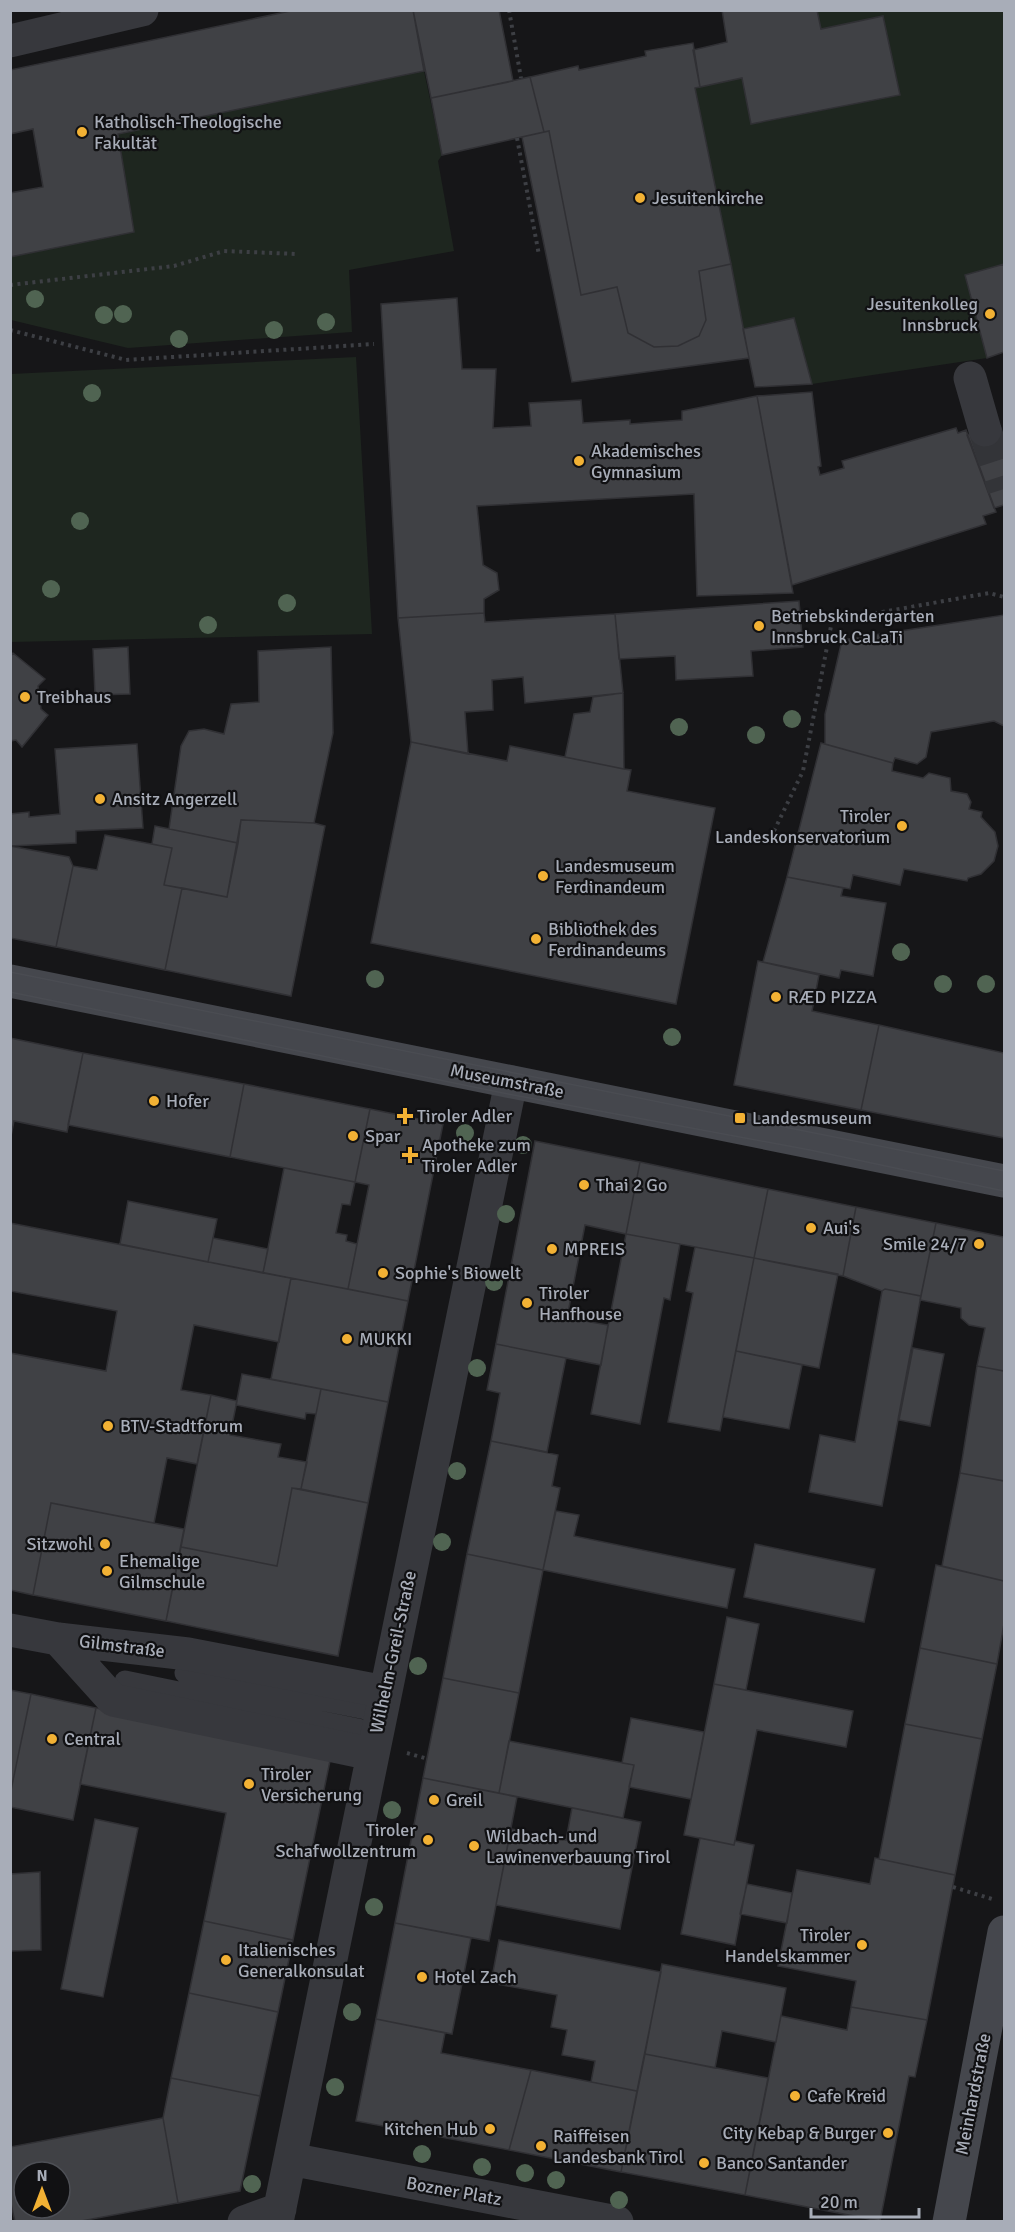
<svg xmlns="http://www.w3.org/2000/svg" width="1015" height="2232" font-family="Signika,sans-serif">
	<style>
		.green { fill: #1e261f }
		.building { fill: #404145; stroke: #303034; stroke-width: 1.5; fill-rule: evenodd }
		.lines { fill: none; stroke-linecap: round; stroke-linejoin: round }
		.street-tunnel { stroke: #333438; stroke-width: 33; stroke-dasharray: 33 16; stroke-linecap: butt }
		.path { stroke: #3d3f44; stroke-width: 4; stroke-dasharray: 3 4.5; stroke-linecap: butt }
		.lane { stroke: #37383d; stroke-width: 21 }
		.street { stroke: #37383d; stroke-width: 33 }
		.secondary { stroke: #45474d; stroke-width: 33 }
		.tram { stroke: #4a4c52; stroke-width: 1.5 }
		.tree { fill: #506452 }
		.poi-dot { fill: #f2b134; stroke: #111113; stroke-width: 2 }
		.labels { text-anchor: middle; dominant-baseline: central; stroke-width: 4.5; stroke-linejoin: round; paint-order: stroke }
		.poi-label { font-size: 18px; fill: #a8adb8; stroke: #111113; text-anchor: start }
		.street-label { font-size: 18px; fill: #a8adb8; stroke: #111113 }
	</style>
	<rect width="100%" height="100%" fill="#161618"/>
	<!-- green -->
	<path class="green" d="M817,11H1004V264L965,275L987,358L812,384L794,318L743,329L695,88L742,78L752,124L900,95L883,16L821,29Z
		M424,71L442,155L438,161L454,251L349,270L352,332L128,348L11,320V257L134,232L118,134Z
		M356,357L372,634L11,642V374Z"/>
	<!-- building -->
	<path class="building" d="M295,10H413L424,71L118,134L134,232L10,257V193L43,187L33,129L10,134V70Z
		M413,10H499L513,81L431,98Z
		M722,10H817L821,29L883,16L900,95L751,124L742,78L700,87L693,50L727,42Z
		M693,43L700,87L695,88L731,264L699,271L706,320L699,336L678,346L654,347L628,333L617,287L581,295L549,131L544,132L530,77L578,66L579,70L646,56L645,51Z
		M530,77L544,132L442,155L431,98Z
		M549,131L581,295L617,287L628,333L654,347L678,346L699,336L706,320L699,271L731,264L749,358L572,382L522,137Z
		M1004,264V352L987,358L965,275Z
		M457,298L462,369H496L493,428L531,426L529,403L581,400L583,423L630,420V424L682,420V411L757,396L793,593L697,596L694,494L477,506L483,565L497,573L499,590L484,599V613L398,618L381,304Z
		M794,318L812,384L755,387L743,329Z
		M812,392L821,466L818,467L820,475L844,468L842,461L956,428L958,433L966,430L996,512L983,516L986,524L792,585L757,396Z
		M999,425L1004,442V505L994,508L967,435Z
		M799,601L803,647L751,651L753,676L676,680L675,656L619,659L615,614Z
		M484,613L485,622L615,614L623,693L525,703L523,677L492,680L493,710L465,712L468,754L411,742L398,618Z
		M1004,615V726L994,721L931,732L926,757L917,764L895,758L893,763L825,744V714L842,640Z
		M128,647L130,694L95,695L93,649Z
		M331,647L333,733L314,823L241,820L238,843L169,829L181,746L189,731L204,729L224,734L231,704L259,702L258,651Z
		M13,653L45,679L38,686L41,709L48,715L22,747L16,740L10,741V657Z
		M623,693L624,769L565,757L574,714L590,712L593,697Z
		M411,742L507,761L510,746L624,769L631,770L627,791L715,808L676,1004L371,943Z
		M821,743L893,763L892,771L923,778L929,773L950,778L951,791L967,794L971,802L969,809L982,812L981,817L995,832L998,846L994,861L981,874L968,878L967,881L904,869L900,885L853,875L850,889L787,877Z
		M137,744L143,828L76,831V843L10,846V814L29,812V817L60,814L55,749Z
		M241,820L314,823L325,826L291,996L165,970L182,888L227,897Z
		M155,826L238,843L227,897L164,885L172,848L152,844Z
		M105,835L172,848L164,885L182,888L165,970L56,947L73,866L97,870Z
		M10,846L69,857L73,866L56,947L10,938Z
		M787,877L843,888L841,896L886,903L873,976L841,970L839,978L763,962Z
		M758,961L819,975L812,1011L879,1025L861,1110L734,1085Z
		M879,1025L1004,1053V1138L861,1110Z
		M10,1038L83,1053L67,1132L14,1121L10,1141Z
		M83,1053L244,1084L230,1157L68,1125Z
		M244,1084L370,1109L355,1182L230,1157Z
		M370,1109L443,1124L408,1301L348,1289L369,1185L355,1182Z
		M535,1141L640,1162L626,1234L585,1225L567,1318L608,1325L601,1365L496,1344Z
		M640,1162L768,1189L754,1258L626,1234Z
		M284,1168L355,1182L350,1205L342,1204L336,1233L347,1235L346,1241L357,1244L348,1289L263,1273Z
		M768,1189L856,1207L843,1276L754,1258Z
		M128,1201L217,1219L208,1262L120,1244Z
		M856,1207L936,1223L921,1296L885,1289L882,1291L843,1276Z
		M10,1223L291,1278L279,1342L194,1325L181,1390L211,1395L197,1464L167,1458L154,1523L51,1503L33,1595L10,1590V1353L106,1371L117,1311L10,1291Z
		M936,1223L1004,1237V1371L977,1366L985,1328L969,1325L961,1318V1308L920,1300Z
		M626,1234L680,1244L670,1300L664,1298L640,1424L591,1414Z
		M213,1238L268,1249L263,1273L208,1262Z
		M695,1247L754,1258L720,1431L668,1422L693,1293L686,1291Z
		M754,1258L838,1274L819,1368L736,1351Z
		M291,1278L408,1301L388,1402L271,1379Z
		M885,1289L921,1296L882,1506L809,1492L820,1435L855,1442L882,1291Z
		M496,1344L566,1358L547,1452L491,1441L500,1393L487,1390Z
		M913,1348L944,1354L930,1426L899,1420Z
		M736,1351L802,1365L789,1429L723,1417Z
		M977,1366L1004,1371V1481L960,1473Z
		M242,1374L321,1389L316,1414L306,1413L305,1419L236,1405Z
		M321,1389L388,1402L368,1503L301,1489Z
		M211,1395L237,1401L230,1435L281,1444L278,1457L307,1462L301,1489L292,1488L277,1566L181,1547Z
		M491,1441L558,1455L552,1486L560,1488L543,1570L467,1554Z
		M960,1473L1004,1481V1581L942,1566Z
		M292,1488L368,1503L338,1656L166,1621L181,1547L277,1566Z
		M51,1503L184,1529L166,1621L33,1595Z
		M556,1511L579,1515L574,1536L735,1569L727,1608L543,1570Z
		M755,1544L875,1569L864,1622L744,1597Z
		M467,1554L543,1570L519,1693L443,1678Z
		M936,1565L1004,1581V1624L997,1664L920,1648Z
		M727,1617L759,1624L746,1690L714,1684Z
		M920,1648L997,1664L982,1739L905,1724Z
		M443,1678L519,1693L499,1793L423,1778Z
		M714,1684L853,1711L846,1747L757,1730L734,1845L684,1835Z
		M10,1690L31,1694L10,1795Z
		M31,1694L96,1708L73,1820L10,1807V1795Z
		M96,1708L331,1756L293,1940L204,1921L226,1813L80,1784Z
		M631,1718L704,1732L691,1799L629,1787L634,1765L622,1763Z
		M905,1724L982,1739L955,1875L879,1859Z
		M509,1741L634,1765L623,1818L499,1793Z
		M423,1778L517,1797L489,1941L395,1923Z
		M572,1808L641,1822L620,1929L496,1905L511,1829L566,1840Z
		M95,1819L138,1828L103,1997L61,1989Z
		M700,1838L734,1845L735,1841L754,1845L735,1945L681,1934Z
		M875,1858L955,1875L927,2020L851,2007L856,1981L778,1966L797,1870L870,1884Z
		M40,1872L41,1950L10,1951V1874Z
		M747,1884L792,1893L787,1923L740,1914Z
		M204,1921L293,1940L278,2012L189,1993Z
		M395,1923L471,1938L452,2034L376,2019Z
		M499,1940L661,1972L637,2091L591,2082L595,2061L562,2055L567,2030L551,2027L557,1995L491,1983Z
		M662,1964L786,1988L776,2042L722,2031L715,2068L645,2054Z
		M189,1993L278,2012L260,2096L171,2078Z
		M851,2007L927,2020L915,2077L909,2076L880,2221L745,2195L781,2016L847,2030Z
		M376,2019L445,2033L441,2053L531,2070L509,2150L356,2121Z
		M645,2054L768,2078L745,2195L621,2172Z
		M531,2070L637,2091L621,2172L509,2150Z
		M171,2078L260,2096L240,2191L178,2203L163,2118Z
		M163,2118L178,2203L76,2222H15L10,2199V2147ZM24,2172H60V2208H24Z"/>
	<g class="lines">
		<!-- street-tunnel -->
		<path class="street-tunnel" d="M985,430L1004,489"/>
		<!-- path -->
		<path class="path" d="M509,10L521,78
			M517,138L539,255
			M10,285L174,266L224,251L297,254
			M10,330L126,360L374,344
			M774,831L803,771L832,621L989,593L1004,597
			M407,1753L428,1759
			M953,1887L992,1899"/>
		<!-- lane -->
		<path class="lane" d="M185,1673L381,1712
			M125,1681L377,1733"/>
		<!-- street -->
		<path class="street" d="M10,41L142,10
			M970,378L985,430
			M10,1630L58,1639L188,1654L385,1692
			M58,1639L113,1700L372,1754
			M290,2159L617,2222
			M244,2222L280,2209
			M277,2222L511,1082"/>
		<!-- secondary -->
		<path class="secondary" d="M10,981L1004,1181
			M949,2222L1004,1932"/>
		<!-- tram -->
		<path class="tram" d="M10,972L1004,1171
			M10,992L508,1094L810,1150L1004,1191"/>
	</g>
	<!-- trees -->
	<g class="tree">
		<circle cx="35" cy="299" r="9"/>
		<circle cx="123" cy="314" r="9"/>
		<circle cx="104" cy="315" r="9"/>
		<circle cx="326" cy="322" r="9"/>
		<circle cx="274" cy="330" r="9"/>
		<circle cx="179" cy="339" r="9"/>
		<circle cx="92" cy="393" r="9"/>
		<circle cx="80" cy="521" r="9"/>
		<circle cx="51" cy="589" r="9"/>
		<circle cx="287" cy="603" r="9"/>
		<circle cx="208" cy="625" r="9"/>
		<circle cx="792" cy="719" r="9"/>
		<circle cx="679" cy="727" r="9"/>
		<circle cx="756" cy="735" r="9"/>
		<circle cx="901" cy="952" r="9"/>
		<circle cx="375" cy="979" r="9"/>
		<circle cx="943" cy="984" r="9"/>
		<circle cx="986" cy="984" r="9"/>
		<circle cx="672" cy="1037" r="9"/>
		<circle cx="465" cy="1133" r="9"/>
		<circle cx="523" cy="1145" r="9"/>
		<circle cx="506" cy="1214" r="9"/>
		<circle cx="494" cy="1282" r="9"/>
		<circle cx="477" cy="1368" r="9"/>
		<circle cx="457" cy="1471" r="9"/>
		<circle cx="442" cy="1542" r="9"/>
		<circle cx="418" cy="1666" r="9"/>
		<circle cx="392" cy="1810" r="9"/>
		<circle cx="374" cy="1907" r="9"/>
		<circle cx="352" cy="2012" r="9"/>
		<circle cx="335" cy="2087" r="9"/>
		<circle cx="422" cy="2154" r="9"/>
		<circle cx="482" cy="2167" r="9"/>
		<circle cx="525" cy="2173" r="9"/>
		<circle cx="556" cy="2180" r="9"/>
		<circle cx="252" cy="2184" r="9"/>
		<circle cx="619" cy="2200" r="9"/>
	</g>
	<!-- markers -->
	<g class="poi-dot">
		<circle cx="82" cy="132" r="6"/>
		<circle cx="640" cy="198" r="6"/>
		<circle cx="990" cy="314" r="6"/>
		<circle cx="579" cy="461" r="6"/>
		<circle cx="759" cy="626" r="6"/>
		<circle cx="25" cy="697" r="6"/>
		<circle cx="100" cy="799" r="6"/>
		<circle cx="902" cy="826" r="6"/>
		<circle cx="543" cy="876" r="6"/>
		<circle cx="536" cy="939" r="6"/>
		<circle cx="776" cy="997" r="6"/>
		<circle cx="154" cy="1101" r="6"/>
		<path d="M402 1107h6v6h6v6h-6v6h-6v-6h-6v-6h6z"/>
		<rect x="734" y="1112" width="12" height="12" rx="3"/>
		<circle cx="353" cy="1136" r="6"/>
		<path d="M407 1146h6v6h6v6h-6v6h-6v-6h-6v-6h6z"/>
		<circle cx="584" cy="1185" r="6"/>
		<circle cx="811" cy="1228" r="6"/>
		<circle cx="979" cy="1244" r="6"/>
		<circle cx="552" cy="1249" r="6"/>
		<circle cx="383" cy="1273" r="6"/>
		<circle cx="527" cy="1303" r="6"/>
		<circle cx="347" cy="1339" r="6"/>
		<circle cx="108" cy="1426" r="6"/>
		<circle cx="105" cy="1544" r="6"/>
		<circle cx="107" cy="1571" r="6"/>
		<circle cx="52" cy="1739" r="6"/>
		<circle cx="249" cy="1784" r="6"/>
		<circle cx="434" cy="1800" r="6"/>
		<circle cx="428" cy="1840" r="6"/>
		<circle cx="474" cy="1846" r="6"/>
		<circle cx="862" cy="1945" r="6"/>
		<circle cx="226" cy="1960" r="6"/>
		<circle cx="422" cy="1977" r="6"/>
		<circle cx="795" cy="2096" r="6"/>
		<circle cx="490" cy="2129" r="6"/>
		<circle cx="888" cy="2133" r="6"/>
		<circle cx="541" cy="2146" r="6"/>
		<circle cx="704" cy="2163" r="6"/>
	</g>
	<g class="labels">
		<!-- poi labels -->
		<g class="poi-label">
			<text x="94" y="122">Katholisch-Theologische<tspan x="94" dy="21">Fakultät</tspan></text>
			<text x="652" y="198">Jesuitenkirche</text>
			<text x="978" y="304" text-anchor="end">Jesuitenkolleg<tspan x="978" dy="21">Innsbruck</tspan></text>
			<text x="591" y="451">Akademisches<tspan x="591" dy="21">Gymnasium</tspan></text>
			<text x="771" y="616">Betriebskindergarten<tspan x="771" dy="21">Innsbruck CaLaTi</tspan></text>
			<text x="37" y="697">Treibhaus</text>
			<text x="112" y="799">Ansitz Angerzell</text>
			<text x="890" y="816" text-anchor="end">Tiroler<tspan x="890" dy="21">Landeskonservatorium</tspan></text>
			<text x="555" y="866">Landesmuseum<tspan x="555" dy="21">Ferdinandeum</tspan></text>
			<text x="548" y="929">Bibliothek des<tspan x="548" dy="21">Ferdinandeums</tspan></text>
			<text x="788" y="997">RÆD PIZZA</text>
			<text x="166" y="1101">Hofer</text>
			<text x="417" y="1116">Tiroler Adler</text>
			<text x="752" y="1118">Landesmuseum</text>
			<text x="365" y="1136">Spar</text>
			<text x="422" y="1145">Apotheke zum<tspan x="422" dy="21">Tiroler Adler</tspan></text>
			<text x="596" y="1185">Thai 2 Go</text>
			<text x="823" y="1228">Aui's</text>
			<text x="967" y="1244" text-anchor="end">Smile 24/7</text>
			<text x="564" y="1249">MPREIS</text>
			<text x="395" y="1273">Sophie's Biowelt</text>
			<text x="539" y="1293">Tiroler<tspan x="539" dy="21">Hanfhouse</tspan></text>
			<text x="359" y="1339">MUKKI</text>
			<text x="120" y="1426">BTV-Stadtforum</text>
			<text x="93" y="1544" text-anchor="end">Sitzwohl</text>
			<text x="119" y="1561">Ehemalige<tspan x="119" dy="21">Gilmschule</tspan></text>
			<text x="64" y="1739">Central</text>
			<text x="261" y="1774">Tiroler<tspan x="261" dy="21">Versicherung</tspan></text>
			<text x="446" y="1800">Greil</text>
			<text x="416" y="1830" text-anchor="end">Tiroler<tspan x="416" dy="21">Schafwollzentrum</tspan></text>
			<text x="486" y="1836">Wildbach- und<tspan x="486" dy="21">Lawinenverbauung Tirol</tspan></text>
			<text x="850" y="1935" text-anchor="end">Tiroler<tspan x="850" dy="21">Handelskammer</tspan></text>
			<text x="238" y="1950">Italienisches<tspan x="238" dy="21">Generalkonsulat</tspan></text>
			<text x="434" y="1977">Hotel Zach</text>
			<text x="807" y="2096">Cafe Kreid</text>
			<text x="478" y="2129" text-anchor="end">Kitchen Hub</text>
			<text x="876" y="2133" text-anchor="end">City Kebap &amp; Burger</text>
			<text x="553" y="2136">Raiffeisen<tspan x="553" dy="21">Landesbank Tirol</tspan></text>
			<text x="716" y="2163">Banco Santander</text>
		</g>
		<!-- street labels -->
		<g class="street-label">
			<text transform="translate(507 1081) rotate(11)">Museumstraße</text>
			<text transform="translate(122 1646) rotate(7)">Gilmstraße</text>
			<text transform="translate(393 1652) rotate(-78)">Wilhelm-Greil-Straße</text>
			<text transform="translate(973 2094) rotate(-79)">Meinhardstraße</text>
			<text transform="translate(454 2191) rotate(10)">Bozner Platz</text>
		</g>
	</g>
	<!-- border -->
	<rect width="1015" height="2232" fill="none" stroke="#a8adb8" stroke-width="24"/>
	<!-- north arrow -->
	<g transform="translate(42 2190)"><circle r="28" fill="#111113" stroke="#4d4f55" stroke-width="1.5"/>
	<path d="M0-4.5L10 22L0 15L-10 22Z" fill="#f2b134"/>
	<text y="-9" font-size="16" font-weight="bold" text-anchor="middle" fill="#a8adb8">N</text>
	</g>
	<!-- scale -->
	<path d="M811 2208v9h108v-9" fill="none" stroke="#a8adb8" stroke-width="3"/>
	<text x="820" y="2208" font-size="18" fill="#a8adb8" stroke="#111113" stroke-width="4.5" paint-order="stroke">20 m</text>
</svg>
